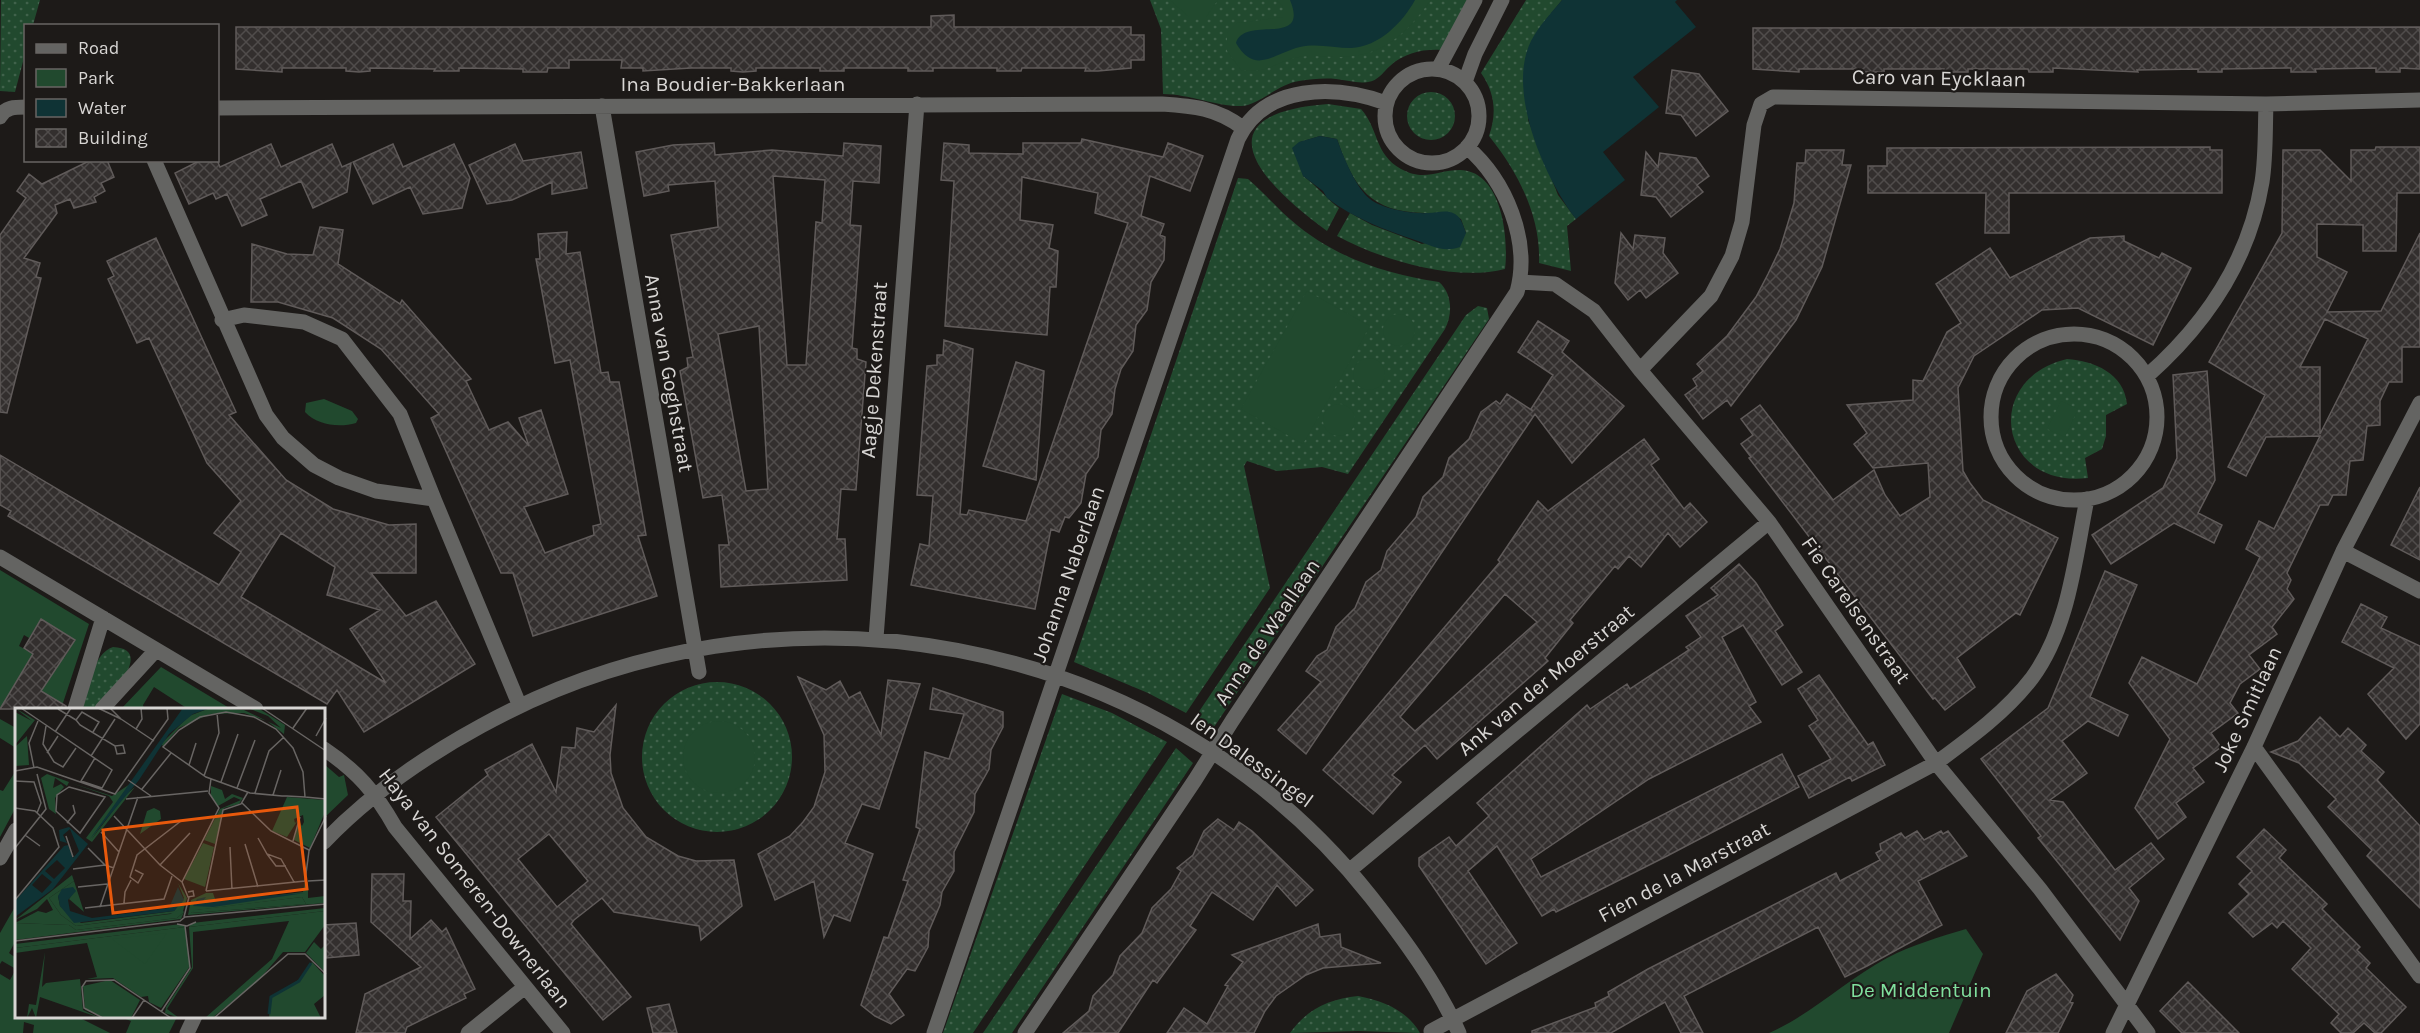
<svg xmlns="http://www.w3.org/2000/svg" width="2420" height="1033" font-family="Karla,sans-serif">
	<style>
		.grass { fill: url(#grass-dots) }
		.green { fill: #21492e; fill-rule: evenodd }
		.water { fill: #0f3335 }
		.building { fill: url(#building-cross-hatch); stroke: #605b5a; stroke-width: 1.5; fill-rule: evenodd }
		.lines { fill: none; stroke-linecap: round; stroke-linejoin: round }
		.minor { stroke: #646462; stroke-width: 15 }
		.labels { text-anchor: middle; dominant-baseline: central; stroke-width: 4.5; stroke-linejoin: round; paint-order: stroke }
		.street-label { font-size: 21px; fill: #d8d6d4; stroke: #1d1a18 }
		.park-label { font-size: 21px; fill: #80e09e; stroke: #1d1a18 }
		.inset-river { fill: none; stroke: #0f3335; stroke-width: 3 }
		.inset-road { fill: none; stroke: #686563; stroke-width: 1.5 }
		.view { fill: #e8590c; fill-opacity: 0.15; stroke: #e8590c; stroke-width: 3 }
		.inset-edge { fill: none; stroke: #d8d6d4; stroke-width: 3 }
	</style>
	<defs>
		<pattern id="grass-dots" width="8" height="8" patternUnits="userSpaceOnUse" patternTransform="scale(1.5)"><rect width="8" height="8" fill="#21492e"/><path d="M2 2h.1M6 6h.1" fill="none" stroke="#40624b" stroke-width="1.8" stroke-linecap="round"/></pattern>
		<pattern id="building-cross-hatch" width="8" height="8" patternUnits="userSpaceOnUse" patternTransform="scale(1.5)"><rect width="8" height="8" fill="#332f2e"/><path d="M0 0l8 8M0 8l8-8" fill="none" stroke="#504c4b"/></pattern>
	</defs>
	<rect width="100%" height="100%" fill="#1d1a18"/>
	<!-- grass -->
	<path class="grass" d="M1,0H40L33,25L26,26L25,54L15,92L0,91Z
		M1150,0H1467L1441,50C1423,49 1404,53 1390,66C1383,72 1378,81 1368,82C1358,84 1347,80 1336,79C1324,78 1311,79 1299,81C1278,84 1259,105 1241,106C1219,107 1189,94 1163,94L1161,29Z
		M1526,0H1562L1545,21L1528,120L1558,195L1576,219L1567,226L1571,271L1539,263C1541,216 1518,172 1489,136C1497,113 1495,93 1481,73Z
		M1407 116a24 24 0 1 1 48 0a24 24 0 1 1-48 0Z
		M1328,104L1361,109C1379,129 1374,154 1401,169C1425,182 1437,170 1460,170C1502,171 1509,238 1505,269C1454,282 1382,260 1337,236L1350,213L1372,225L1422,244L1466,233L1461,219C1442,210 1444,214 1425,213C1370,212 1354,188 1337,139L1320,136L1300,142L1303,176C1317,186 1326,198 1339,208L1327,231C1262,184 1196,114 1328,104Z
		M1238,178L1248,179C1263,192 1276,207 1291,220C1333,257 1385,274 1439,282C1452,293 1453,314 1445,329L1348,474L1322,467L1277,471L1247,461L1244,466L1270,588L1186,713L1148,693L1074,662Z
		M1478,306L1487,308L1489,319L1212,730L1194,719L1466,315Z
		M2067,359C2094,361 2124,373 2127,404L2106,415V436L2102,449L2085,458L2088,478C2000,489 1980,380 2067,359Z
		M113,647C155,649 111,696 97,707C93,710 88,709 83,709C86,691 93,653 113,647Z
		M642 757a75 75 0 1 1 150 0a75 75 0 1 1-150 0Z
		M1062,694L1112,713L1167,742L973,1033H943Z
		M1176,748L1193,763L1012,1033H983Z
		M1358,996C1383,1001 1407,1010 1420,1033L1358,1031L1290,1033C1307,1009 1329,999 1358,996Z"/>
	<!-- green -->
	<path class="green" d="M1170,0H1218L1206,17H1189Z
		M1277,0H1431C1406,33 1385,56 1341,57C1325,57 1310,54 1294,58C1270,65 1269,73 1241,70L1227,51V33L1237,23L1283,17V7Z
		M1307,291L1370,326L1303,444L1241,409Z
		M1383 330a16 16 0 1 1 32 0a16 16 0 1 1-32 0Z
		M1353 374a16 16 0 1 1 32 0a16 16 0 1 1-32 0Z
		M324,399L352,411L358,419L356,423C339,428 317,425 305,412L306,403Z
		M2061,401L2078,409L2065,437L2047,429Z
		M1323 420a16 16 0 1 1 32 0a16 16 0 1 1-32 0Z
		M0,570L89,624L61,709L19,678L0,710ZM41,619L75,640L64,658L38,656L19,646L24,635L29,638Z
		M161,667L231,709H188L154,687L143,705L144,709H121Z
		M0,719L16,728V748L0,738Z
		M683 757a36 36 0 1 1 72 0a36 36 0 1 1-72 0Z
		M324,764L339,777L344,775L348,795L324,818Z
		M15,772L16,807L0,837V790L3,791Z
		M16,905V940L9,953L16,958V1016L78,1017L110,1033H33L34,1025L24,1022L23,1033H0V974L10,980L16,969L2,961L0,964V933Z
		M1966,929L1983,954L1949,1033H1769C1812,1014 1846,980 1887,958C1912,945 1939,937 1966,929Z
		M120,1017H177L169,1033H126L131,1021Z"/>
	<!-- water -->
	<path class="water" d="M1290,0H1415C1403,22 1379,47 1351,48C1334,48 1317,43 1300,47C1274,53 1255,76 1236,43C1244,15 1310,48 1290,0Z
		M1562,0H1677L1675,2L1696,27L1633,77L1659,107L1603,152L1625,180L1576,219C1545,179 1506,91 1531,41C1539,26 1551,13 1562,0Z
		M1320,136L1337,139C1343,156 1356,188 1370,199C1382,209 1412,214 1428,213C1437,213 1446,209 1455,214C1462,218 1463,226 1466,233L1460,247C1442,253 1431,245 1415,240C1383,229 1355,219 1327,198L1323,191L1303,176L1292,148L1299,142Z"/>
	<!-- building -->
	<path class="building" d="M954,15V27H1131V35H1144V60H1131V68L1098,71H1085L1086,68H1022L1021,71H997V68H933V71H908V68H844V71H820V68H756V71L743,72L731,71V68H691L643,71V68H621L622,60H569V68H548L547,72H523V69L459,68V71H434L435,69L370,68V71L359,72L346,71V68H282V72L236,69V27H931V16Z
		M2420,27V69L2400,68V72H2376V68L2315,69L2316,72H2291V68L2222,69V72H2198V69L2137,70L2138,72L2053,68V72H2029L2028,69H1968V72H1944V69H1884V72H1859V69H1799V72L1753,69V28Z
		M1672,70L1699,74L1728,111L1696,136L1681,115L1666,113Z
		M1082,139L1163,157L1168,143L1203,156L1190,191L1150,176L1141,216L1164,224L1160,235L1165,237L1164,260L1151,282L1147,310L1136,325L1133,351L1121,369L1115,389L1112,414L1101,430L1098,457L1086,474L1081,503L1069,518L1065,517L1059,532L1051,529L1035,609L911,585L920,544L929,546L933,496L917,495L927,366L937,365V355H943L944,340L973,349L960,514L967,515L969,510L1026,521L1128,223L1095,213L1098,193L1022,177L1020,220L1053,225L1049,248L1058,251L1056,287H1050L1047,335L945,326L954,181L941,180L944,143L969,145V153L1023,154V143H1081Z
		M714,143L715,155L772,150L843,156L844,143L881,146L879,183L853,181L850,225L861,226L852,348L857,349V359L866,362L856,490L841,489L837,539H845L847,580L721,587L719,545H729L722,495L703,498L680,371L688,367L687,358L693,357L671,235L718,227L715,181L668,185L669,191L644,196L636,152L673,145ZM773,176L825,180L822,223L816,222L806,365H787ZM759,326L768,489L746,491L718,334Z
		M271,144L281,167L332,144L342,167L351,163L347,192L313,208L301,181L260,199L267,215L242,226L227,194L216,199L213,193L189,204L175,173L201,160H217L220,167Z
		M393,144L403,167L454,144L470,178L462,208L423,214L410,187L373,204L353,162Z
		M515,144L523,161L581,152L587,188L552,194V182L512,200L487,204L469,165Z
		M2210,147V150H2222V193H2009V233H1985L1986,193H1868V166H1887V148Z
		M2376,147H2420V193H2397L2396,251H2363V225L2317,224V257L2347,272L2327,312L2381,311L2420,233V347H2402V382H2389L2380,401V425L2367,426L2363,460L2350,461L2346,495H2333L2328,505H2320L2287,573L2291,580L2287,589L2294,599L2272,627L2277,634L2249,655L2260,669L2240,684L2230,703L2238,713L2211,733L2221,747L2193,768L2204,782L2176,803L2186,817L2158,839L2135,808L2170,739L2129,683L2142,657L2197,684L2260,557L2246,549L2259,521L2274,529L2320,436L2266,437L2246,476L2228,467L2265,395L2209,362L2282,233L2283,150H2320L2351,181V150H2375ZM2325,319L2368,339L2320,434V367H2300Z
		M1806,150H1844L1842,165H1851L1822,267L1796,320L1731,406L1727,400L1703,419L1685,395L1697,386L1693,379L1703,371L1697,364L1727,336L1756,297L1768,274L1780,249L1794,203L1797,163H1805Z
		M1646,152L1658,167L1660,153L1696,158L1709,176L1697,185L1703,192L1671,217L1656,197L1641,195Z
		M91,160H107L114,177L101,183L105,191L94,197L96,202L74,208L70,199L55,205L57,213L24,258L40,263L36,277L41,278L7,413L0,412V235L26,198L17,191L29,174L42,184Z
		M320,227L343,230L338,264L400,304L402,300L471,379L466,381L489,430L508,422L529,446L519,418L541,410L568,494L524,507L545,553L594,535L593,526L601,524L570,360L555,363L536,259H540L538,234L567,232L566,254L580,252L601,373L608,372L610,382H619L646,535L638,536L657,596L533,636L513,573H501L431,418L439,414L381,349L333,318L278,302H251L252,244L287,254L313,255Z
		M1621,233L1633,249L1635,235L1665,238L1663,253L1678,273L1646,298L1640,290L1628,300L1615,283Z
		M2124,236V241L2159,258L2162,253L2191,268L2153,345L2078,308L2042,310L1974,356L1958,388L1963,471L1970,483L1983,500L2058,538L2020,615L2016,613L1957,658L1975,687L1945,710L1935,698L1933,699L1749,458L1751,457L1741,444L1753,435L1741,419L1760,405L1833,500L1874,470L1885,495L1900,516L1930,497L1928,463L1873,468L1854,444L1867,433L1847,405L1913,400V380L1923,381L1947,332L1961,323L1936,284L1990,248L2010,278L2090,238Z
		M156,238L236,412L229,415L286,480L333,509L389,525L416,524V573H371L406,616L436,601L475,664L364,732L337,690L327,704L8,516L11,511L0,505V455L219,585L241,552L214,533L241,501L207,463L149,338L137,343L108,279L114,276L107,261ZM281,533L335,567L327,595L380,610L350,629L386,683L241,597Z
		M1538,321L1569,341L1562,352L1624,406L1572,463L1535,414L1306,754L1278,730L1321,682L1306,671L1317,656L1327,650L1336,627L1355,608L1366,582L1381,570L1387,551L1416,517L1423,497L1443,477L1449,458L1469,439L1481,412L1496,401L1500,404L1507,394L1533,411L1531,409L1553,375L1518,352Z
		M1016,362L1044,371L1036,480L983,466Z
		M2207,371L2215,480L2198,513L2222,525L2214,543L2174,523L2111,564L2092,535L2163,488L2177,458L2173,375Z
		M1644,439L1659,459L1651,465L1684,509L1690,503L1707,522L1680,547L1668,533L1641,567L1629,556L1618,569L1615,566L1570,620L1573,623L1545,658L1548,661L1437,759L1425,745L1392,775L1401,782L1373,814L1323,770L1500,562L1498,560L1538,501L1548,511ZM1505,594L1537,622L1415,731L1400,717Z
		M2420,487V560L2391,545Z
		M1739,564L1756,583L1783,625L1775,631L1802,672L1782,685L1743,625L1722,637L1756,702L1749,706L1761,722L1649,779L1531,859L1541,877L1782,754L1799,787L1667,856L1556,912L1554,909L1542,916L1497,846L1468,871L1517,943L1486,964L1419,866V858L1449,837L1456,846L1489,816L1477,803L1587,705L1590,709L1627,684L1630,689L1689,650L1686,647L1701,637L1686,616L1718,595L1711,588Z
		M2105,571L2137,585L2090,697L2128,715L2118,736L2088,721L2062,741L2087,773L2050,800L2063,802L2115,870L2151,843L2164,859L2129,888L2139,901L2120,940L2060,865L2038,838L2041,836L1981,759L2048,708Z
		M2361,604L2387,617L2381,628L2420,646V724L2406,739L2368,694L2394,668L2342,642Z
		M41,619L75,640L41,691L66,706V709H0L33,654L24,648Z
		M1819,675L1868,745L1873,742L1885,765L1852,781L1850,777L1809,798L1798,776L1831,759L1809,726L1818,720L1798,689Z
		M798,677L826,690L840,681L849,698L860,692L881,735L888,680L920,684L879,809L862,804L845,843L873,854L850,921L834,915L824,937L814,881L775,900L758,854L790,836L803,822L814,807L825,772L824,735Z
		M933,688L1003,712V727L991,750L989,769L975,794L974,812L954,852V871L942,892L940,905L929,931L928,947L915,971L907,969L889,994L904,1015L891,1024L875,1016L861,1005L884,937L888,938L908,881L903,880L920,829L916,827L925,752L949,759L964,714L930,709Z
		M616,705L610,755L611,773L623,808L646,837L678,856L696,861L734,860L742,906L701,940L699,926L614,912L602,898L574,920L571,924L631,997L603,1020L436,817L488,775L485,770L532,744L556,792L562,747L575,748L577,728L594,732ZM549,834L588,881L557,907L518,859Z
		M2320,717L2340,737L2348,728L2366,745L2361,751L2384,772L2377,780L2420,826V908L2367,856L2372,850L2328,807L2336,799L2299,763L2271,752L2298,741Z
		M1218,819L1234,830L1239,822L1252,831L1313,890L1296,906L1277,885L1253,920L1212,892L1190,926L1196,930L1157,983L1153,980L1118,1033H1063L1089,1011L1093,996L1113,975L1120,956L1142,933L1152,908L1171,889L1181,871L1177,868L1193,855L1204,831Z
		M2264,829L2286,850L2279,858L2327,904L2322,909L2360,947L2357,950L2370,963L2366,968L2406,1007L2381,1033H2375L2364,1023L2353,1033H2341L2331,1023L2339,1014L2292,969L2311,948L2283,921L2277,928L2272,923L2253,937L2229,913L2249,894L2239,884L2252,871L2237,857Z
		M1917,831L1924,840L1941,831L1943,834L1948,831L1967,856L1918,881L1942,925L1867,966L1845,977L1818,927L1684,996L1703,1033H1681L1665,1002L1611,1033H1532V1031L1596,1007L1595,1003L1609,996L1608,992L1648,969L1836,873L1840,881L1880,860L1876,853L1881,850L1880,844L1901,833L1905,838Z
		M372,874H404L403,901H411L410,939L431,920L442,932L446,928L475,989L464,994L466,998L407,1027L405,1033H356L365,994L421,967L371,922Z
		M356,923L359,955L326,958L324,925Z
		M1318,924L1320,937L1340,934L1341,947L1381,963L1323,968L1306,975L1276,996L1265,1011L1254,1033H1167L1184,1008L1207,1024L1228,986L1225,985L1243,962L1232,955Z
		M2056,974L2073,995L2070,1002L2073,1003L2058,1033H2006L2027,991Z
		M2188,982L2239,1033H2182L2160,1011Z
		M669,1004L677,1033H653L647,1008Z"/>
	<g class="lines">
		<!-- minor -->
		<path class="minor" d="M1438,69L1475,0
			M1385 116a47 47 0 1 1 94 0a47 47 0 1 1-94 0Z
			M1465,82L1475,54L1502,0
			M602,106L699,672
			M218,108L1162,104C1193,106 1217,108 1243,128
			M0,117C5,107 15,107 26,107
			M154,160L266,415L283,438L314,465L339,478L376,491L434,499L519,704
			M1520,282L1555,284L1594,311L1640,370L1769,522L1936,763L2040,889L2148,1033
			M222,320L244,315L304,322L342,339L400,414L434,499
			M1991 417a83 83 0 1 1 166 0a83 83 0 1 1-166 0Z
			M1640,370L1711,296L1732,256L1742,222L1754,125L1761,104L1773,97L2266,104L2420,100
			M2147,376C2206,324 2249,261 2262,182C2266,157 2265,130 2266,104
			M2343,551L2420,591
			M0,557L256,709
			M876,638L917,104
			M75,709L103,618
			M102,709L156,650
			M2254,747L2420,976
			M324,749C357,771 376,793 395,827L563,1033
			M324,842C369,795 424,757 481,726C775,563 1160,630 1371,897C1404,939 1437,984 1459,1033
			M0,858L16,830
			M1350,870L1769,522
			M1431,1031L1936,763C1970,738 2006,712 2032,678C2069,628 2075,558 2087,499
			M187,1033L195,1016
			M468,1033L525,987
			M934,1033L1238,139C1265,83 1336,85 1386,103
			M1025,1033L1195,780L1232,721L1517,292C1531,241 1506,181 1467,147
			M2113,1033L2254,747L2343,551L2420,403"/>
	</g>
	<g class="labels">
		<!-- street labels -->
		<g class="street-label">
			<text transform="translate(1939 78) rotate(1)">Caro van Eycklaan</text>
			<text x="733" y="84">Ina Boudier-Bakkerlaan</text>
			<text transform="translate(874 370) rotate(-86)">Aagje Dekenstraat</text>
			<text transform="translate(669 373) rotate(80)">Anna van Goghstraat</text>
			<text transform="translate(1068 574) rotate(-71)">Johanna Naberlaan</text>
			<text transform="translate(1856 610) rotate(55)">Fie Carelsenstraat</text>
			<text transform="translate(1267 632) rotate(-56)">Anna de Waallaan</text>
			<text transform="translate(1546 680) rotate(-40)">Ank van der Moerstraat</text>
			<text transform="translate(2247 709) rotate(-65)">Joke Smitlaan</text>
			<text transform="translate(1252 760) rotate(36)">Ien Dalessingel</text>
			<text transform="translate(1684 872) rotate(-28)">Fien de la Marstraat</text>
			<text transform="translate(475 888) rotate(52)">Haya van Someren-Downerlaan</text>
		</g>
		<!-- park labels -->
		<g class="park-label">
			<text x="1921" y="990">De Middentuin</text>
		</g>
	</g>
	<!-- overview -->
	<g transform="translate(15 708)">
		<rect width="310" height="310" fill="#1d1a18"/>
		<path d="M0,0L20,12L0,37V4L17,13ZM195,0L229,2L266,20L253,8L233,0H243L270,17L269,26L252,13L229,5L195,6L164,20L148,38L146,36L174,8ZM12,28L14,57L0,58V39ZM32,66L54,74L52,78L40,70L38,80L46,76L49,79L40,90L41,106L34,101L26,70ZM56,75L97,88L115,76L76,132L110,87L120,79L77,134L71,130L98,94L94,88ZM196,78L207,82L210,91L217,86L228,90L224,96L209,100L200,136L189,132L205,101L226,92L219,89L203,98L196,88ZM188,135L199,139L190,179L169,171ZM59,173L69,204L54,191L60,182L43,188L45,198L66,215L159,203L169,190L163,175L172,190L168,203L159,205L61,218L46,207L34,190ZM290,174H293V190L310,188V195L173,207L176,192L191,185H198L201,194L178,198L288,184ZM287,189L291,196L176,205L182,202ZM310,203V217L290,244H268L242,274L197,310H190L257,251L274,213L178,224V260L152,301L164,310L150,305L151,299L177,259L174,219ZM169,204L166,211L0,232V215L54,217L61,222L162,210ZM170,219L175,258L146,300L134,294L133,288L126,289L98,270L72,271L82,269L72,235L0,245V240ZM299,234L306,241L310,237V264L291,245ZM30,244L27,279L31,275L65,271L68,302L85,310L25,289L21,310L17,300L12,310L14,296L21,297ZM297,254L310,268V287L299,296L306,310H310H254L256,289L285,271ZM95,272L125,292L116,310H91L70,302L68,278Z" fill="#21492e" fill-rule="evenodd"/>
		<path d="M57,167L59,173L34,190L46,207L61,218L155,206L166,201L169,204L162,210L61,222L54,217L0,215L23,203L31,205L38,202L32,191L22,201L0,212ZM287,189L291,196L176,205L180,202ZM310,200V203L174,219L177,215ZM166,216L170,219L0,240V236ZM152,225L130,256L97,231Z" fill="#21492e"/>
		<path d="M272,89L310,92V104L295,140L279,132L284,113L287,118L289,114L288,107L279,111L280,115L283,112L272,129L257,123ZM139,100L145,103L146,111L125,126L132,103Z" fill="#21492e"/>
		<path d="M168,0H195L178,6L154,26L124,72L75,131ZM54,119L73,136L38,181L0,209V193L49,138L53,137L58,150L64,143L55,121L48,127L52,135L45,133L44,122ZM42,152L50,160L39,171L30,163ZM27,166L37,174L27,185L17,177ZM58,179L61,183L53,192L55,203L77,210L154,200L163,179L169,192L159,203L59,215L45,198L43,188L47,181ZM290,185L198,199L178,198L182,191L191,189L188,193L192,196L196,192Z" fill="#0f3335" fill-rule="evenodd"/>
		<path class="inset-river" d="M254,306L256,289L284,273L296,255"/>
		<path class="inset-road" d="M6,0L97,62L87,80L66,73L80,50M83,0L106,11L95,0M247,0L311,43M43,1L61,12M106,11L139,33M31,18L28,36L39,54L48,59L61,40M278,20L292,0M121,21L127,11L126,0M40,24L56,0M78,24L84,14L67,4L61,12L65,17L100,38L108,37L110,45L102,46L100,38M301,28L311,10M32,45L43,28M76,48L100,11M174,57L181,35M19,60L14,35L23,13M0,63L22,59L100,86L153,11L152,0M189,68L204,25L202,5M113,72L136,88M0,73L19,74L26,95L22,105M206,74L223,26M54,79L90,89L65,125L41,103L42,87ZM222,80L240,32M127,81L156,45M240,85L254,43L269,29M258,87L266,62M290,89L288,64L278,40L261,21L239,9L211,4L185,9L164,22L148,39L191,69L235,85L267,88H272L290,89L311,91M111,91L193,83M227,95L256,123L294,142M0,100L20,103L38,120L44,139L0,192M99,108L145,157L167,174M52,115L60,105L58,97M86,124L104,144M10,127L25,138M51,128L58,149M243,130L252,146L266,151L279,174M278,133L285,109M230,136L243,179M215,139L217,182M0,140L31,101L22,66M73,140L90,157L99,160M252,146L261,158H271M145,157L175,125M58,161L90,157M120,162L128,166L123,175L115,169L122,147L166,113M293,173L311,172M167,174L204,100L194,85L196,71M167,174L173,189L179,188L178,183L173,184M63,179L92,176M191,183L290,173L294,143L311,108M191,183L208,102L226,96L233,84M109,195L110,184L116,172M85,199L123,89M70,200L149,191L157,168M169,209L174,189M162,216L172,218L181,214M0,233L165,213L170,209L311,196M146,304L175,260L170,218M88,310L69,300L67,279L71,273L99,272L156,310M117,310L129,292M199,310L273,246H290L311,266"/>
		<path class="view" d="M282,99L292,181L98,205L88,122Z"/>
		<rect width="310" height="310" class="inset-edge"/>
	</g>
	<!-- legend -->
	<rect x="24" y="24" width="195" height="138" fill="#1d1a18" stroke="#686563" stroke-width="1.5"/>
	<rect x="36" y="44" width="30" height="9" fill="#646462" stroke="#686563" stroke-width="1.5"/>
	<text x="78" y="54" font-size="18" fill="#d8d6d4">Road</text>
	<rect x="36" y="69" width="30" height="18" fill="#21492e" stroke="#686563" stroke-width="1.5"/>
	<text x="78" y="84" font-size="18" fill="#d8d6d4">Park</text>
	<rect x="36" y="99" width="30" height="18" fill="#0f3335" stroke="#686563" stroke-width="1.5"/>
	<text x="78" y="114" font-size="18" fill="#d8d6d4">Water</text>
	<rect x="36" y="129" width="30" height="18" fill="url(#building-cross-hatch)" stroke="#686563" stroke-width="1.5"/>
	<text x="78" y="144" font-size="18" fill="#d8d6d4">Building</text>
</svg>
